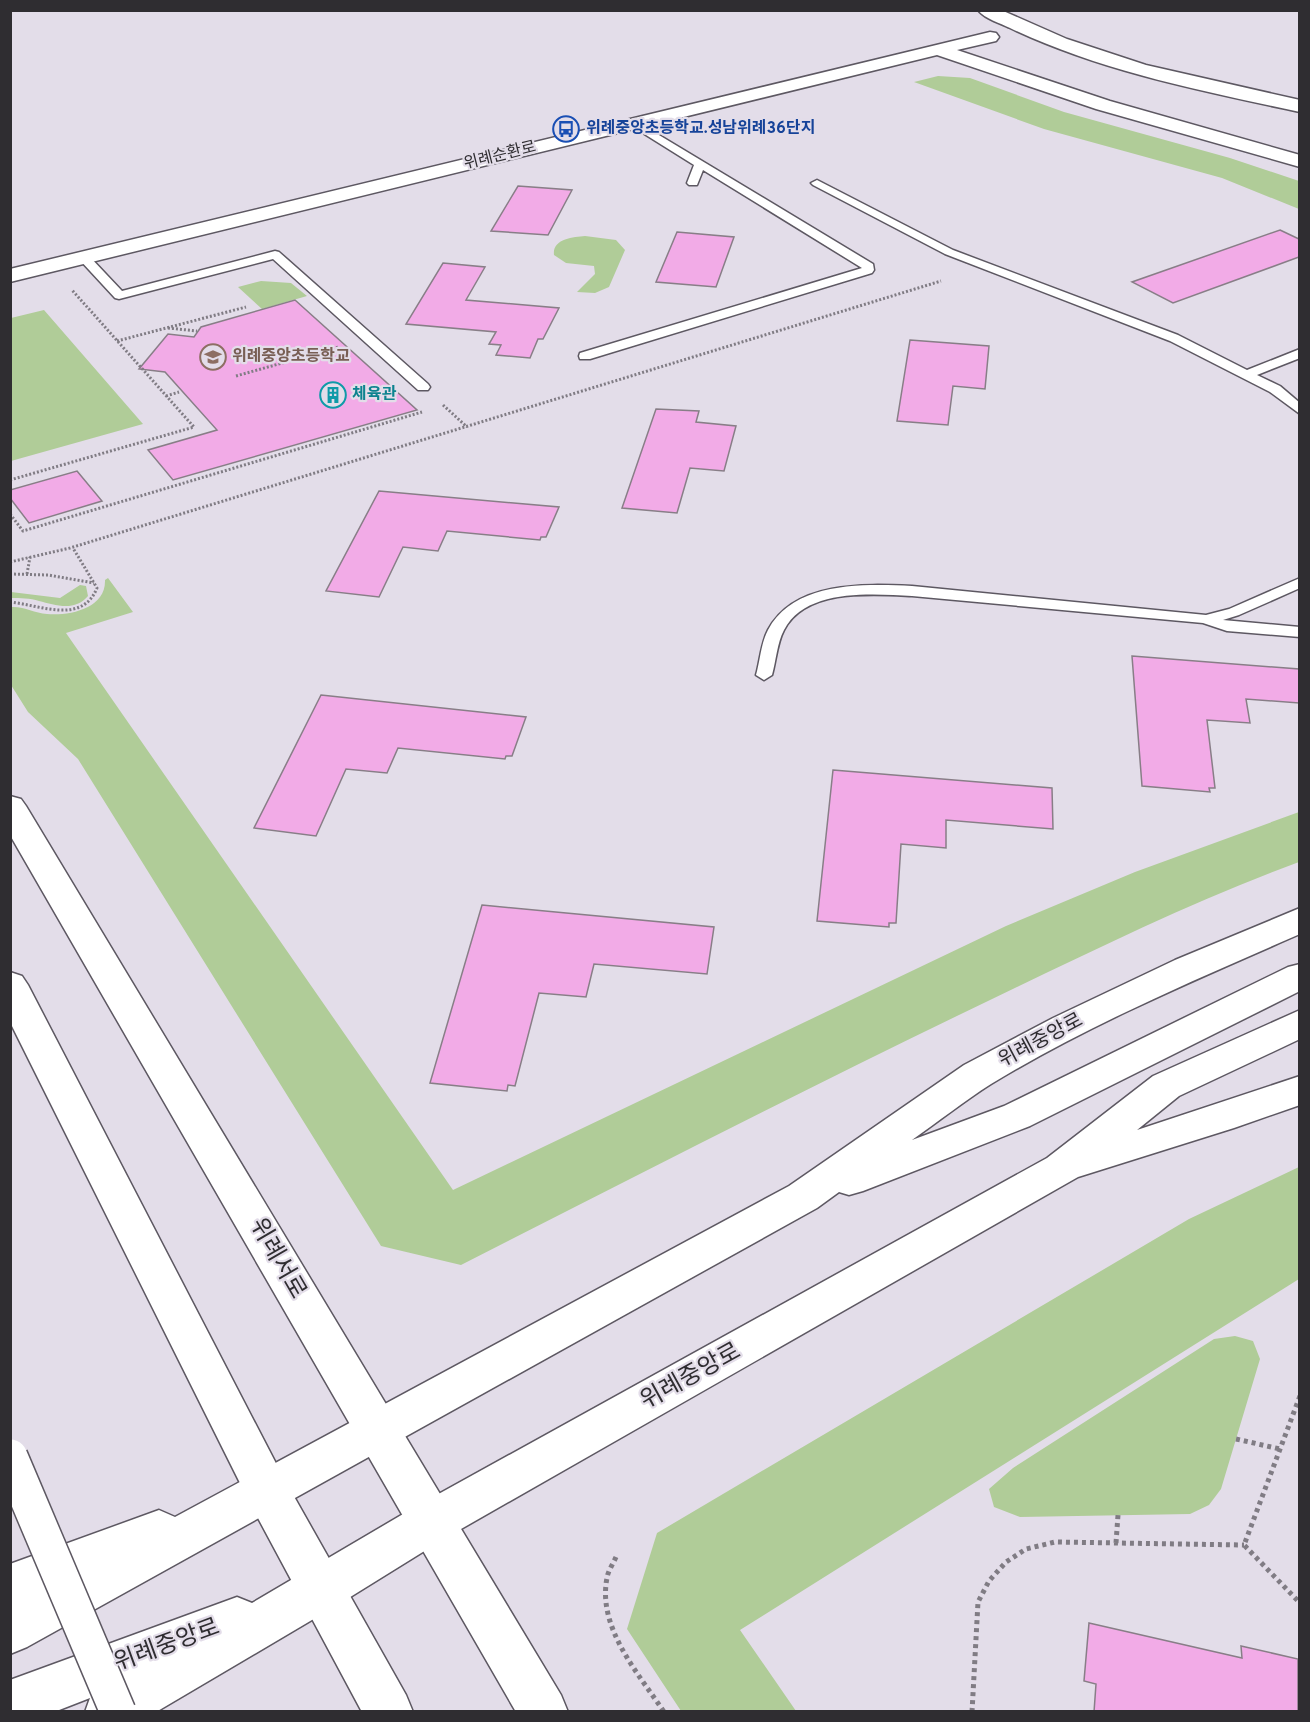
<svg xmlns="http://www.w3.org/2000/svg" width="1310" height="1722" font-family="Overpass,'Noto Sans KR',sans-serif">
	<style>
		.green { fill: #b0cc98 }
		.building { fill: #f2abe7; stroke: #887e87; stroke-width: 1.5 }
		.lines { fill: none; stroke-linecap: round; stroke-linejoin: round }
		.service-casing { stroke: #5d5862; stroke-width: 3 }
		.tertiary-casing { stroke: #5d5862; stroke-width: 3 }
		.secondary-casing { stroke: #5d5862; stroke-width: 3 }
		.primary-casing { stroke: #5d5862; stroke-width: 3 }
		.motorway-casing { stroke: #5d5862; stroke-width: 3 }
		.path-far1 { stroke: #807c84; stroke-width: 3; stroke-dasharray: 2 2; stroke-linecap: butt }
		.path { stroke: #807c84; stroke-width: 5; stroke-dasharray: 4 4; stroke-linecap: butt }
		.service { fill: #fff; fill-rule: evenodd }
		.tertiary { fill: #fff; fill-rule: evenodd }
		.secondary { fill: #fff; fill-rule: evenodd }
		.primary { fill: #fff; fill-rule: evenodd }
		.motorway { fill: #fff; fill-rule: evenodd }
		.pedestrian-bridge-casing { stroke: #5d5862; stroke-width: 38; stroke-linecap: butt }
		.pedestrian-bridge { stroke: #fff; stroke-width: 35 }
		.labels { text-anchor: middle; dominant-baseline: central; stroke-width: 4.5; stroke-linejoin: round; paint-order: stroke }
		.far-transit-label { font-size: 16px; font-weight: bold; fill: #164399; stroke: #e3dde9; text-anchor: start }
		.far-street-label { font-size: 16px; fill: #2f2d31; stroke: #e3dde9 }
		.far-education-label { font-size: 16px; font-weight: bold; fill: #785e54; stroke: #e3dde9; text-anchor: start }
		.far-culture-label { font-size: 16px; font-weight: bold; fill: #0d838f; stroke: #e3dde9; text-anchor: start }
		.street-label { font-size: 20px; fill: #2f2d31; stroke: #e3dde9 }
		.near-street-label { font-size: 24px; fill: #2f2d31; stroke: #e3dde9 }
	</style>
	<rect width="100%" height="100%" fill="#e3dde9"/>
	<!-- green -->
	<path class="green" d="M938,76L970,78L1064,112L1230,158L1299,181V209L1222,178L1044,129L914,82Z
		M585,236L616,240L625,250L609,287L595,293L577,292L595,274L594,266L566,263L554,255C552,239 573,237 585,236Z
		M261,281L291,283L307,296L262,309L238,287Z
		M44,310L143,424L11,461V318Z
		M108,578L133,612L66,633L453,1190L1006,926L1135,872L1299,812V862C1193,901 1090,952 988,1001C811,1086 636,1176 461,1265L381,1246L78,759L28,712L11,685V607C24,606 34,613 47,614C70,616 106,608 105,580Z
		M80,585L86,586L88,596C75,612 55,605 39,601C30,598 20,598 11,598V592L60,598Z
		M1299,1167V1279L740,1630L796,1711H681L627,1629L657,1533L1189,1219Z
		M1235,1336L1253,1341L1260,1359L1221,1489L1209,1505L1190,1514L1020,1517L994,1507L989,1489L1013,1468L1214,1339Z"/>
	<!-- building -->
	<path class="building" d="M518,186L572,190L548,235L491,231Z
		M1280,230L1299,239V257L1173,303L1132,282Z
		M677,232L734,237L716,287L656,282Z
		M443,263L485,267L466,300L559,308L543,339H538L530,358L496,355L501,345L489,344L496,332L406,324Z
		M295,300L417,410L173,480L148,450L217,430L165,372L139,369L168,334L194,337L201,327Z
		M910,340L989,346L985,389L953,386L948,425L897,421Z
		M656,409L699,411L696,422L736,426L724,471L690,468L677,513L622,508Z
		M77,471L102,501L29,523L10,498V490Z
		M379,491L559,507L546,537H541L540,540L447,531L438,551L403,547L379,597L326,591Z
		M1132,656L1299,669V703L1246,699L1250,723L1207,720L1215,788H1209L1210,792L1142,786Z
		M321,695L526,717L512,756H506L505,759L398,748L387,773L346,769L316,836L254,828Z
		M833,770L1052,788L1053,829L946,820V848L901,844L896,923H889V927L817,921Z
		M482,905L714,927L707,974L594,964L586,997L539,993L515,1086L508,1085L507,1091L430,1083Z
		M1089,1623L1242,1658L1241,1646L1298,1659V1712H1094L1096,1684L1084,1681Z"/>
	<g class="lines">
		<!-- service casing -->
		<g class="service-casing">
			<path id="service" d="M634,120L873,264L874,270L872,273L590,359H580L579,356L580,353L862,268L703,170L697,185H689L687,183L694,165L630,125L629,123Z
				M817,180L953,250L1178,335L1247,370L1300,349V358L1257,375L1280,386L1300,403V414L1270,392L1170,341L945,254L813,185L811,183Z
				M275,251L279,252L428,384L430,387L428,390H418L273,259L119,299L115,298L78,258L84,254L88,255L122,291Z
				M1300,578V588L1239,615L1223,620L1300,627V637L1227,631L1203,623L912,596C872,594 806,588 784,630C777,643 776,661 772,675L764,680L756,675C760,661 761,643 768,630C794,581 864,584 912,586L1206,615L1229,609Z"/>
		</g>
		<!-- tertiary casing -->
		<g class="tertiary-casing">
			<path id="tertiary" d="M990,32L996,33L999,37L996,41L957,50L1110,101L1300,155V167L1096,109L937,55L10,282V269Z"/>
		</g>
		<!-- secondary casing -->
		<g class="secondary-casing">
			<path id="secondary" d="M1300,908V934C1195,980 1088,1025 991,1084C964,1101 938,1122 912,1140L1004,1106L1288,967L1300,964V991L1030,1126L863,1191L849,1195L839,1192L817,1208L27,1647L10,1654V1564L159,1510L175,1517L789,1186L964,1065L1053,1018L1175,960Z
				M1300,1010V1039L1179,1096L1137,1130L1300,1076V1105L1234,1128L1078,1177L447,1537L339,1604L156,1712H85L90,1698L54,1712H10V1680L237,1597L252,1603L415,1507L1047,1158L1153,1076Z"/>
		</g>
		<!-- primary casing -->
		<g class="primary-casing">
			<path id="primary" d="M10,796L21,799L26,806L561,1695L568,1712H516L10,835Z
				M10,972L22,976L28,985L283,1477L406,1695L413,1712H362L251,1505L10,1022Z"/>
		</g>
		<!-- motorway casing -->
		<g class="motorway-casing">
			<path id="motorway" d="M978,10H1001L1067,39L1146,65L1300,100V112C1202,91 1100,71 1010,28C1000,23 985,19 978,10Z"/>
		</g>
		<!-- path-far1 -->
		<path class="path-far1" d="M168,328L197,331
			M117,341L246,307
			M236,376L339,347
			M166,396L179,392
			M443,405L467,427
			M10,480L194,427L72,290
			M10,514L23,531L422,412
			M10,562L70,548L941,281
			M10,574L48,575L94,583
			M27,574L30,557
			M10,602C40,605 82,625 97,588L73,548"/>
		<!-- path -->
		<path class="path" d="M1300,1396L1244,1545L1300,1603
			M1236,1439L1280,1449
			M1116,1543L1118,1515
			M616,1557C613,1564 608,1571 607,1578C597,1628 639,1674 664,1712
			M972,1712L978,1602L989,1581L1006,1562L1026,1549L1055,1542L1244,1545"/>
		<!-- service -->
		<use href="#service" class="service"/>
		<!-- tertiary -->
		<use href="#tertiary" class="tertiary"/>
		<!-- secondary -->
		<use href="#secondary" class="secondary"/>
		<!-- primary -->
		<use href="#primary" class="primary"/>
		<!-- motorway -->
		<use href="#motorway" class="motorway"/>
		<!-- pedestrian-bridge casing -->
		<g class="pedestrian-bridge-casing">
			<path id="pedestrian-bridge" d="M10,1457L118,1712"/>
		</g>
		<!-- pedestrian-bridge -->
		<use href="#pedestrian-bridge" class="pedestrian-bridge"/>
	</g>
	<!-- icons -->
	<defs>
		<g id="bus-ring" transform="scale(1.35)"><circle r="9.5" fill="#e3dde9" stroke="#1a4fb4" stroke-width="1.5"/><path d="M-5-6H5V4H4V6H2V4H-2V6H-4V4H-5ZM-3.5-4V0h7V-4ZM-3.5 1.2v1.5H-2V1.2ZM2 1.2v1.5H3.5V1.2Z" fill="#1a4fb4"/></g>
		<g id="school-ring" transform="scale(1.35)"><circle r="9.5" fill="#e3dde9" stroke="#8d6e63" stroke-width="1.5"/><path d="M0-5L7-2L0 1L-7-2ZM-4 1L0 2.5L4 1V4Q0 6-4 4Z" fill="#8d6e63"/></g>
		<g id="building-ring" transform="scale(1.35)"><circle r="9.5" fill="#e3dde9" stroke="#0f9aa8" stroke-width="1.5"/><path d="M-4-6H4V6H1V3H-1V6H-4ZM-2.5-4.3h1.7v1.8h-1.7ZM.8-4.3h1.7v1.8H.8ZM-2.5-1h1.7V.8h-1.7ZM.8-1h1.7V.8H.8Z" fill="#0f9aa8"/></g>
	</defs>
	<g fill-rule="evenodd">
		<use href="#bus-ring" x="566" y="129"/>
		<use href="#school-ring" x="213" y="357"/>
		<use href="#building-ring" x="333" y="395"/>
	</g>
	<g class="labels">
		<!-- far-transit labels -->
		<g class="far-transit-label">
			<text x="586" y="129">위례중앙초등학교.성남위례36단지</text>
		</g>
		<!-- far-street labels -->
		<g class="far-street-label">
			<text transform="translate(500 156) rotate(-14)">위례순환로</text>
		</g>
		<!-- far-education labels -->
		<g class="far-education-label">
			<text x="232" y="357">위례중앙초등학교</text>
		</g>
		<!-- far-culture labels -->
		<g class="far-culture-label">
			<text x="352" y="395">체육관</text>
		</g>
		<!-- street labels -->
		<g class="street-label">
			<text transform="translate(1041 1041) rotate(-28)">위례중앙로</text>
		</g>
		<!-- near-street labels -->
		<g class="near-street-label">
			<text transform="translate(277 1259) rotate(60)">위례서로</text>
			<text transform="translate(691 1377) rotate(-29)">위례중앙로</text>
			<text transform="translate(167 1646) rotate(-20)">위례중앙로</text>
		</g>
	</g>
	<!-- border -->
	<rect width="1310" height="1722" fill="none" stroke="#2f2d31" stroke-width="24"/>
</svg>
